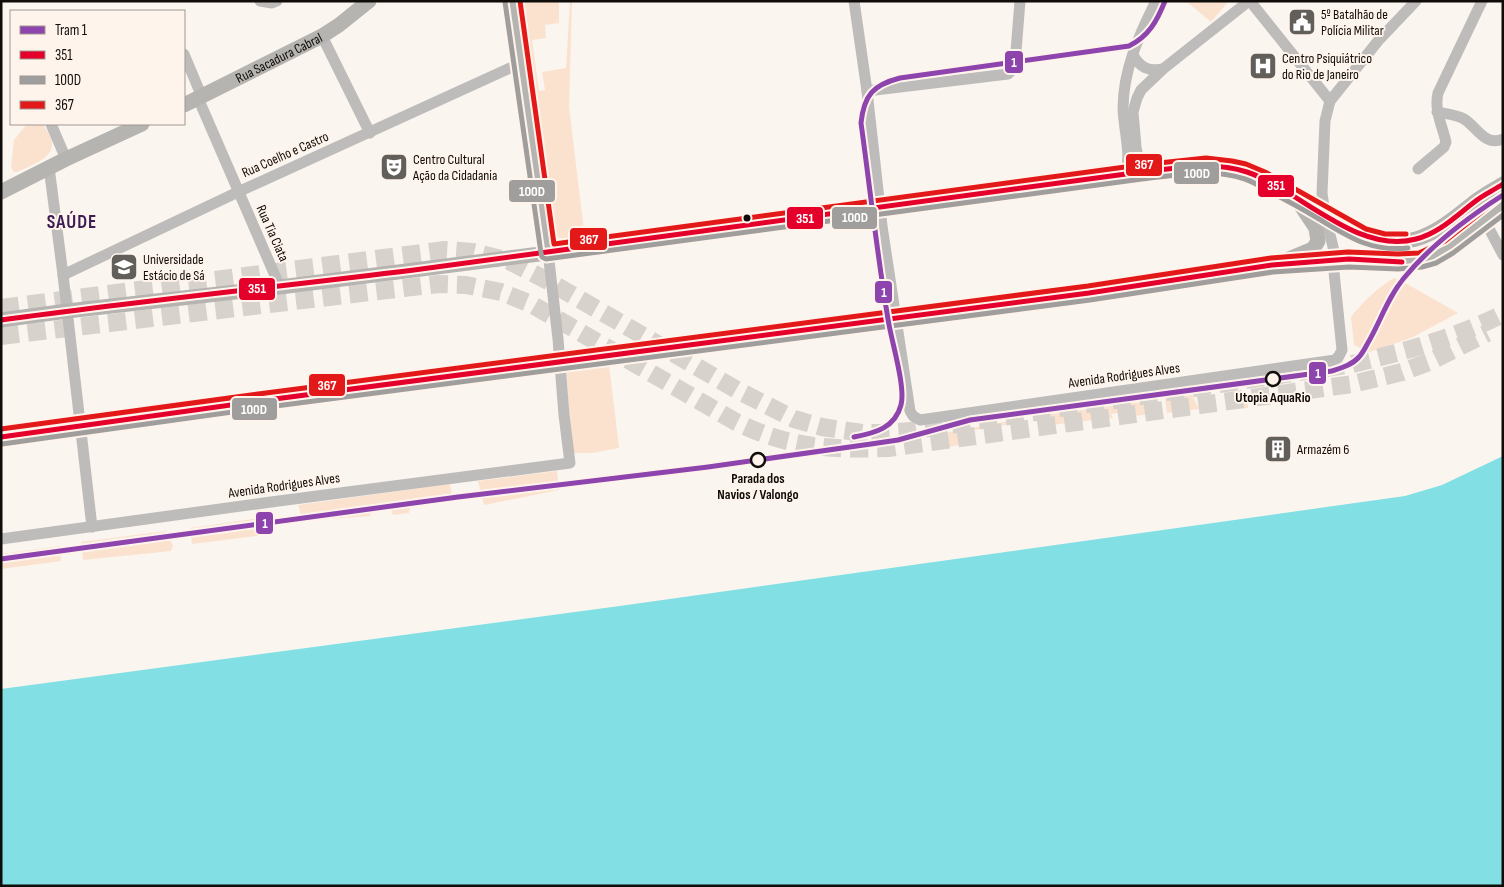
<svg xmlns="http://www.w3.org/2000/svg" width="1504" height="887" viewBox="0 0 1504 887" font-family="'Sofia Sans Condensed',sans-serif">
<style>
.green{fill:#fae2ce}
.water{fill:#82dfe3}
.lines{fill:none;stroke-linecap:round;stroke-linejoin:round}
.major-tunnel{stroke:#d8d2cd;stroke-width:15;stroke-dasharray:15 8;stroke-linecap:butt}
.highway-tunnel{stroke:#d8d2cd;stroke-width:18;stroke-dasharray:18 9;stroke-linecap:butt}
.minor{stroke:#bebcba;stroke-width:11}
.major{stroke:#b6b4b1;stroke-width:15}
.bus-1-casing{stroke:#fff4ec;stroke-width:9}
.bus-2-casing{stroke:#fff4ec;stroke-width:9}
.bus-3-casing{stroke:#fff4ec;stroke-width:9}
.bus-1{stroke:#e4002b;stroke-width:5}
.bus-2{stroke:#9f9e9d;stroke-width:5}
.bus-3{stroke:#e31919;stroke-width:5}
.tram-1-casing{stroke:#fff4ec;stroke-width:9}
.tram-1{stroke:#8e44ad;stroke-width:5}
.bus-dot{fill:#0f0c09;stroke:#fff4ec;stroke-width:2}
.stop-dot{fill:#fff4ec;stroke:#0f0c09;stroke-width:2.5}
.labels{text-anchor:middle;stroke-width:4;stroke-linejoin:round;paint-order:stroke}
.poi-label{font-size:14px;fill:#0f0c09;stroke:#fff4ec;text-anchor:start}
.street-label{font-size:14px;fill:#0f0c09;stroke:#fff4ec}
.stop-label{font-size:14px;font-weight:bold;fill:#0f0c09;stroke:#fff4ec}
.district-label{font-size:19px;font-weight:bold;letter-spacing:1px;fill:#3c1d55;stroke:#fff4ec}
.line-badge{stroke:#fff4ec;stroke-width:2}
.badge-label{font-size:14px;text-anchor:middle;font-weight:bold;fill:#fff}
</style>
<rect width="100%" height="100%" fill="#fbf5f0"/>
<g class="green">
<path d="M 524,1 L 559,1 L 559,23 L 545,25 L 546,38 L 532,40 L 539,91 L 545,90 L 542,72 L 566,68 L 570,1 L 572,1 L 569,107 L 585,239 C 573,241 560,243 552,231 Z"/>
<path d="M 1186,1 L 1225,1 L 1227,3 L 1211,22 Z"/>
<path d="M 27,124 L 43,124 C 46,130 51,136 52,142 C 54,159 29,166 17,172 L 14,172 L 11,167 L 14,140 Z"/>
<path d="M 1394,278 L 1407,284 L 1458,313 L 1411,338 L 1376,350 L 1369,352 L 1354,345 L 1351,317 L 1354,313 C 1366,300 1378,287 1394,278 Z"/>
<path d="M 609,364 L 619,448 L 592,453 L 572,453 L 566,369 Z"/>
<path d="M 1319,390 L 1320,393 L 1295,400 L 1293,396 L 1248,402 L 1248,408 L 1234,409 L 1230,402 Z"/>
<path d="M 1192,395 L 1199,409 L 1167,413 L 1165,399 Z"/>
<path d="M 1157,400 L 1154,414 L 1133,416 L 1130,411 L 1111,414 L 1113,418 L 1041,426 L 1037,416 Z"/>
<path d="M 1020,419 L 1023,423 L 1021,432 L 1014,433 L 1011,424 L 968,431 L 966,444 L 937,449 L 933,444 L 934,439 L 945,433 Z"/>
<path d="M 557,471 L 559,490 L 484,505 L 478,481 Z"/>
<path d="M 450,484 L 453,501 L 410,507 L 409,513 L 393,515 L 391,510 L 371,512 L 370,516 L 303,521 L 298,505 Z"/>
<path d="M 273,516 L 272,534 L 192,544 L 190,528 Z"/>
<path d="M 166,531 L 173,546 L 171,551 L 83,560 L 81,542 Z"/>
<path d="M 59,546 L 61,561 L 1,569 L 1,554 Z"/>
</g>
<path class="water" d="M 1503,456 L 1503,886 L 1,886 L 1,689 L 627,605 L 1405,496 L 1442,485 Z"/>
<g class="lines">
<g class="major-tunnel">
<path d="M 882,319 L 927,314"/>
<path d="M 1,437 L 267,400 L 575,360"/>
</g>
<g class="highway-tunnel">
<path d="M 1,308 L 445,250 L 473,252 L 509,261 L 548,281 L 737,390 L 794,419 L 822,427 L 862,433 L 883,433 L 910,431 L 1352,364 C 1403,352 1455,338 1503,314"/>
<path d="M 1,336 L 438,284 L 466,285 L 501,292 L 531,304 L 736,422 C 788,448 831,450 888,448 L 1353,384 L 1402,372 L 1429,362 L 1487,333"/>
</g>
<g class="minor">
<path d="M 260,1 L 272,3 L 277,1"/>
<path d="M 854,1 L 867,91 L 882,226 L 910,411 L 913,416 L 920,420 L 1335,360 L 1339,356 L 1342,350 L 1334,272 L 1334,251 L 1325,214 L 1322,193 L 1325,121 L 1330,101 L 1378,41 L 1416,1"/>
<path d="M 1250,1 L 1330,101"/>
<path d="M 322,36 L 370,133"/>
<path d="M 184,54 L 202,97"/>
<path d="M 1133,55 C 1140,67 1148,72 1163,69"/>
<path d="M 867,91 L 1008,74 L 1012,70 L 1015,64 L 1020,1"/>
<path d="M 198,98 L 280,287"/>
<path d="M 1437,112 C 1446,114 1455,114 1464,119 C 1477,127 1485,147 1503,139"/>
<path d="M 51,124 L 66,159"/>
<path d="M 49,167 L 63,275 L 92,527"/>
<path d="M 1418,169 L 1444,147 L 1446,142 C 1442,125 1434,110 1438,93 L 1482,1"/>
<path d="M 1141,172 L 1136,147 L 1133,112 L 1137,98 L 1141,90 L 1163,69 L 1249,1"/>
<path d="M 1126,174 C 1131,152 1124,131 1123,109 C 1123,70 1139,35 1156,1"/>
<path d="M 1484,219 L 1503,255"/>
<path d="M 63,275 L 238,192 L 521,63"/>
<path d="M 560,362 L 578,361 L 897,318"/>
<path d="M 1,539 L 271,502 L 570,463 L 564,415 L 558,339 L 548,252"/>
</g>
<g class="major">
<path d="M 512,1 L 548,252"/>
<path id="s1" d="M 184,105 L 322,36 L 339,25 L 369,1"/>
<path d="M 1,192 L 66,159 L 142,124"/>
<path d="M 1289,259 L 1313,249 L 1318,241 L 1316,228 L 1298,201"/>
<path d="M 927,314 L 1121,289 L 1272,265 L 1349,259 L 1398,262 L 1421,260 L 1432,256 L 1449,247 L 1503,205"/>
<path d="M 1,320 L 67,311 L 280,287 L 587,248 L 1141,172 C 1175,168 1210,161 1243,171 C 1254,174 1264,180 1274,185 C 1291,195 1308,204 1324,214 C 1354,232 1380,249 1416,239 C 1437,233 1454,218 1471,205 C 1480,197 1492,191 1503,184"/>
</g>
<g class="bus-1-casing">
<g id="bus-1">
<path d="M 1,320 C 139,301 277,287 414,270 C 657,239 899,205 1141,172 C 1176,168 1213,161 1247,172 C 1300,190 1357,255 1416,239 C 1440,233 1458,214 1477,200 C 1485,194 1494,190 1503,184"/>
<path d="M 1,437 L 267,400 L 1089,293 L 1272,265 L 1349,259 L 1402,262"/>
</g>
</g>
<g class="bus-2-casing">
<g id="bus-2">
<path d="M 505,2 L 541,253 L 542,257 L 546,259 L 1142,179 C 1176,175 1211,168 1245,179 C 1254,182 1263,188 1272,193 C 1288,201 1304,210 1319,219 C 1349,237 1371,252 1408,248"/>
<path d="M 2,444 L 268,407 L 1090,300 L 1273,272 L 1349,267 L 1398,269 L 1422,267 L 1436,263 L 1453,253 L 1503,215"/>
</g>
</g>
<g class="bus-3-casing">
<g id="bus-3">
<path d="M 520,1 L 554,244 L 1140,165 L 1206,158 L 1232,161 L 1246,164 L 1265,172 L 1366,229 L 1385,234 L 1406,234"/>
<path d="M 1,429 L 266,393 L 1088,286 L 1271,258 L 1348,252 L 1398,254 L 1419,253 L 1445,241 L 1498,199"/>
</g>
</g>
<use href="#bus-1" class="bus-1"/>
<use href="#bus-2" class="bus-2"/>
<use href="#bus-3" class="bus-3"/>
<g class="tram-1-casing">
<g id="tram-1">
<path d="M 854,437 C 875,433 895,428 901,405 C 906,387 891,340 888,319 C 877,254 870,188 861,123 C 864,95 873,85 900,78 L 1129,46 C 1149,36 1157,21 1165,1"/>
<path d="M 1,559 L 458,497 L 708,467 L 871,444 L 898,440 L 970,420 L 1332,371 C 1341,368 1352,365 1359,357 C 1363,353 1366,346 1369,341 C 1381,320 1388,297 1404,278 C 1431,245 1467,218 1503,195"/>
</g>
</g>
<use href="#tram-1" class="tram-1"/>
</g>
<defs>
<g id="civic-square" transform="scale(1.4375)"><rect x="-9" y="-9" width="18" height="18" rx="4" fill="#625e5a" stroke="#fff4ec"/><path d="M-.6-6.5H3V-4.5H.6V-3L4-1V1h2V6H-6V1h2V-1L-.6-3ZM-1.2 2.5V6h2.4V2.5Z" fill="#fff"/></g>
<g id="hospital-square" transform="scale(1.4375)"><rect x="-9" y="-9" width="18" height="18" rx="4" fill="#625e5a" stroke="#fff4ec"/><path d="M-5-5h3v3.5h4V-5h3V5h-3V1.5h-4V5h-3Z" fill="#fff"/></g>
<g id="theatre-square" transform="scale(1.4375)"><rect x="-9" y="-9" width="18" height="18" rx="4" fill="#625e5a" stroke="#fff4ec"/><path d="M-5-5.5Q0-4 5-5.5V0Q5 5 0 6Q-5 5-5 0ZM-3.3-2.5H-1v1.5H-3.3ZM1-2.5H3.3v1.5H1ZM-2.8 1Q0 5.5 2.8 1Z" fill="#fff"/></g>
<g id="university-square" transform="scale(1.4375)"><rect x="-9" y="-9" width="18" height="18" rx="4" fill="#625e5a" stroke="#fff4ec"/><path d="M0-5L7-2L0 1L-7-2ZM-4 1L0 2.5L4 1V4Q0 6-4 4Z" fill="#fff"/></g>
<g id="building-square" transform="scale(1.4375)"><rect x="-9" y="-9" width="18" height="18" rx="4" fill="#625e5a" stroke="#fff4ec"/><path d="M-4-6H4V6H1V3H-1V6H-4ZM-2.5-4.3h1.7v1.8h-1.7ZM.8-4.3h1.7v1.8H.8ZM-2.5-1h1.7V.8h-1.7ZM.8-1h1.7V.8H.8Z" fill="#fff"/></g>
</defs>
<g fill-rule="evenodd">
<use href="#civic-square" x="1302" y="22"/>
<use href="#hospital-square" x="1263" y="66"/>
<use href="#theatre-square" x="394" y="167"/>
<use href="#university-square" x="124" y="267"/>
<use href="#building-square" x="1278" y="449"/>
</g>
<circle class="bus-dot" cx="747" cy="218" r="4.5"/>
<g class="stop-dot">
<circle cx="1273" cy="379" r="7"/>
<circle cx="758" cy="460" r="7"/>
</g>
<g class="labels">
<g class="poi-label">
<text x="1321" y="19">5º Batalhão de<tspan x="1321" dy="16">Polícia Militar</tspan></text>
<text x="1282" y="63">Centro Psiquiátrico<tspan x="1282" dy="16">do Rio de Janeiro</tspan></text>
<text x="413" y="164">Centro Cultural<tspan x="413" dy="16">Ação da Cidadania</tspan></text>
<text x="143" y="264">Universidade<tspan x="143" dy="16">Estácio de Sá</tspan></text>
<text x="1297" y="454">Armazém 6</text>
</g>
<g class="street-label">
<text dy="5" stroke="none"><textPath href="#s1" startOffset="106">Rua Sacadura Cabral</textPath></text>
<text transform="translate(285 154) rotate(-24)" y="5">Rua Coelho e Castro</text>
<text transform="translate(273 233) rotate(66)" y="5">Rua Tia Ciata</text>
<text transform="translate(1124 375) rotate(-8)" y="5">Avenida Rodrigues Alves</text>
<text transform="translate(284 485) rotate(-8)" y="5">Avenida Rodrigues Alves</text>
</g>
<g class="stop-label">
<text x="1273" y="402">Utopia AquaRio</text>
<text x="758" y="483">Parada dos<tspan x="758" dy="16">Navios / Valongo</tspan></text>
</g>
<g class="district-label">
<text x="72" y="228">SAÚDE</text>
</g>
</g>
<g class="line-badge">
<rect x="1004" y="50" width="20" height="24" rx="5" fill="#8e44ad"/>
<rect x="1125" y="153" width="38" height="24" rx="5" fill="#e31919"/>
<rect x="1173" y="161" width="47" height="24" rx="5" fill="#9f9e9d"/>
<rect x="1257" y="174" width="38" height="24" rx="5" fill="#e4002b"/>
<rect x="508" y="179" width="48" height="24" rx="5" fill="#9f9e9d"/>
<rect x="831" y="206" width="47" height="24" rx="5" fill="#9f9e9d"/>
<rect x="786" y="206" width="38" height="24" rx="5" fill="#e4002b"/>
<rect x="569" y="227" width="39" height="24" rx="5" fill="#e31919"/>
<rect x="238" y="277" width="38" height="24" rx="5" fill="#e4002b"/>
<rect x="874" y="280" width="19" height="24" rx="5" fill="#8e44ad"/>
<rect x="1308" y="361" width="19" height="24" rx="5" fill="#8e44ad"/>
<rect x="308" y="373" width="38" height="24" rx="5" fill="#e31919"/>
<rect x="231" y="397" width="47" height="24" rx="5" fill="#9f9e9d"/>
<rect x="255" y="511" width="19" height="24" rx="5" fill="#8e44ad"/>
</g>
<g class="badge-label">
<text x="1014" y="67">1</text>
<text x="1144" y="169">367</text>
<text x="1197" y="178">100D</text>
<text x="1276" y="190">351</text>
<text x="532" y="196">100D</text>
<text x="855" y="222">100D</text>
<text x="805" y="223">351</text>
<text x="589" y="244">367</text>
<text x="257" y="293">351</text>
<text x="884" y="297">1</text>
<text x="1318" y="378">1</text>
<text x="327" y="390">367</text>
<text x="254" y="414">100D</text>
<text x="265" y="528">1</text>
</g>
<rect width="1504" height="887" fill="none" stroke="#0f0c09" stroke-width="5"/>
<rect x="10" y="10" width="175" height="115" fill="#fff4ec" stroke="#9f9791"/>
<rect x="20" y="26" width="25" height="8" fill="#8e44ad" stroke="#9f9791"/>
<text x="55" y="35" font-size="15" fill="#0f0c09">Tram 1</text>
<rect x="20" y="51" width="25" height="8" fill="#e4002b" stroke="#9f9791"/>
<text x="55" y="60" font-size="15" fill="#0f0c09">351</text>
<rect x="20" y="76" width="25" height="8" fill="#9f9e9d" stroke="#9f9791"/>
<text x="55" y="85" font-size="15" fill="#0f0c09">100D</text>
<rect x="20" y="101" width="25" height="8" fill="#e31919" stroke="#9f9791"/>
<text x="55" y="110" font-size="15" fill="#0f0c09">367</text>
</svg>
